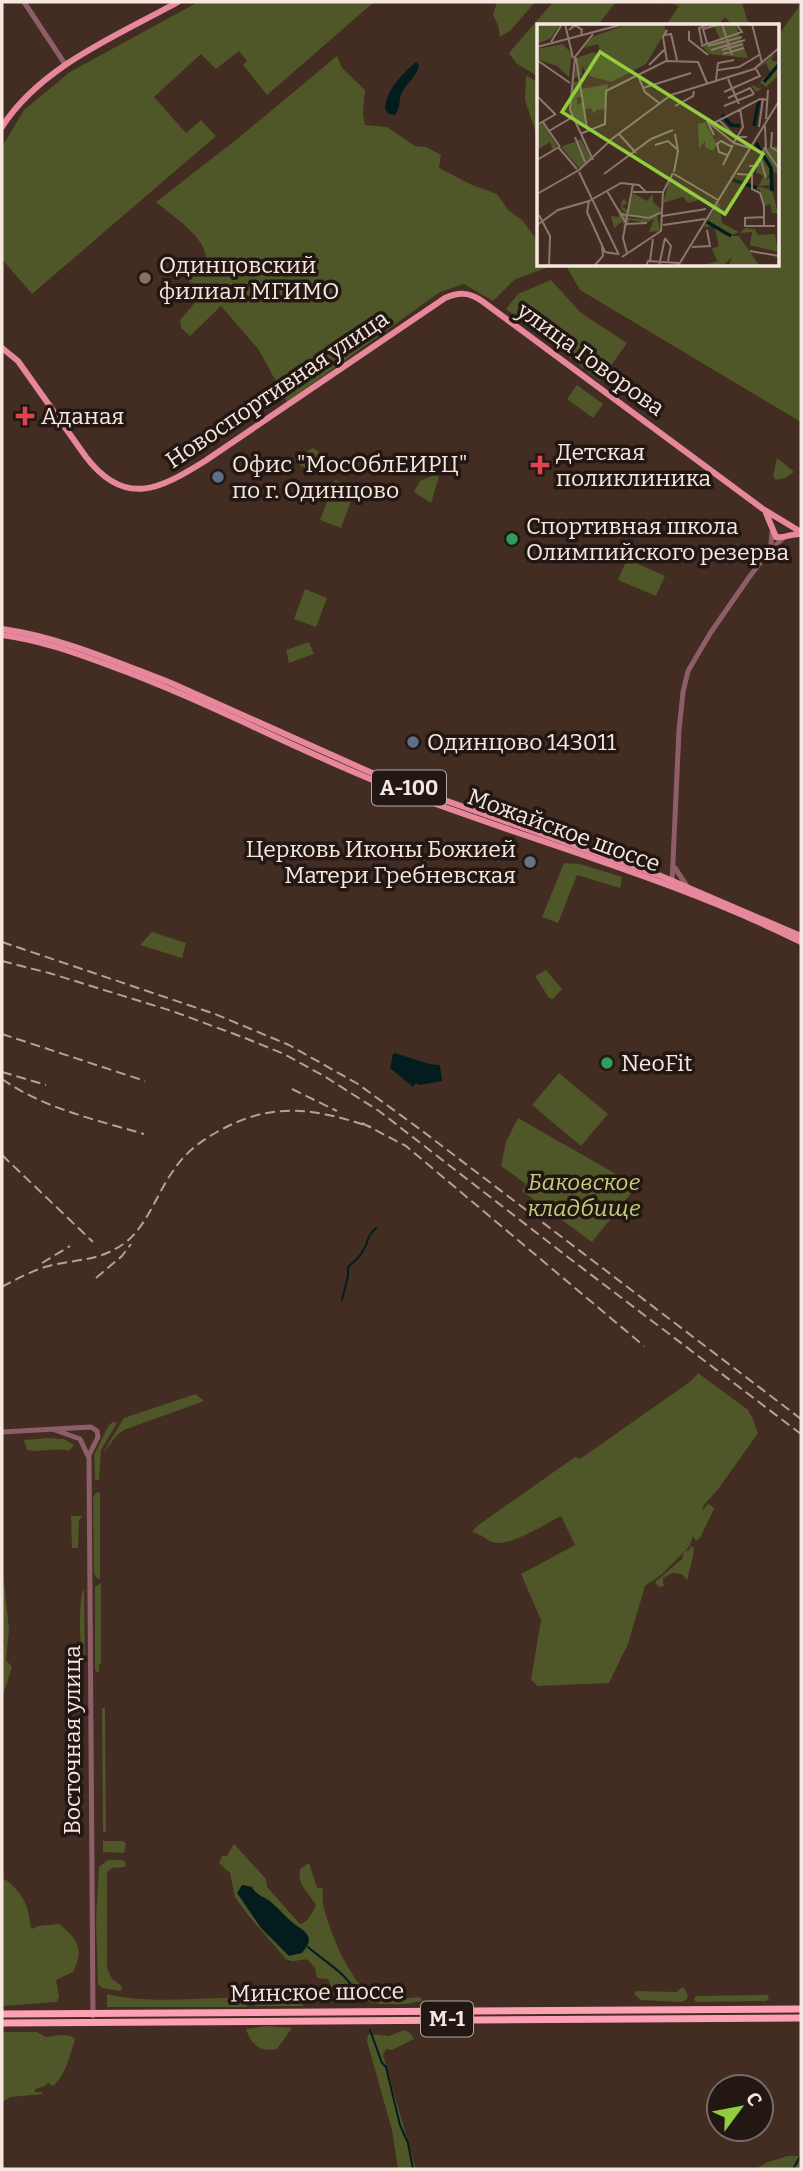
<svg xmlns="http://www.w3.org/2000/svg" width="803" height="2171" viewBox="0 0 803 2171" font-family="Bitter,serif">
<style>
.green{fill:#4f5628;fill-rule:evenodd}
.water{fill:#031d1f}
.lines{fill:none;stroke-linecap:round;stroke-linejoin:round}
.stream{stroke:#031d1f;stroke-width:2}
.minor{stroke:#8e5e68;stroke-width:5}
.major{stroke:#e7879c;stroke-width:6}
.highway{stroke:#fda0b3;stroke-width:7}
.rail{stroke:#b4a198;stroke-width:2;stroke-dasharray:10 5;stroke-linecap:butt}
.education-dot{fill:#8d6e63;stroke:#221712;stroke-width:2.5}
.health-dot{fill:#e0444e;stroke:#221712;stroke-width:2.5}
.service-dot{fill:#5c6f8a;stroke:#221712;stroke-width:2.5}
.leisure-dot{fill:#2e9e5b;stroke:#221712;stroke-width:2.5}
.worship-dot{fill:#6b7280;stroke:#221712;stroke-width:2.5}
.labels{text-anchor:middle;stroke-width:7;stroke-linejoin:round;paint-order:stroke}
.shield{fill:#221712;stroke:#b7a9a2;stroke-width:2}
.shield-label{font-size:21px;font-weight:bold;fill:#f7e7e0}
.poi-label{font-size:23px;fill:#f7e7e0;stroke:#221712;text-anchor:start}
.street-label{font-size:23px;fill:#f7e7e0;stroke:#221712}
.park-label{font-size:23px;font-style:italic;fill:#c2ce79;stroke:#221712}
.inset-river{fill:none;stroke:#031d1f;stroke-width:3.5}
.inset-road{fill:none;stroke:#8b776d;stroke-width:2}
.view{fill:#92cd3f;fill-opacity:0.15;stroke:#92cd3f;stroke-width:3.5}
.inset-edge{fill:none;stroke:#f7e7e0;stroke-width:3.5}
</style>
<rect width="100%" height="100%" fill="#432c21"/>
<g class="green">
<path d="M 198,2 L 374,2 L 267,95 L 243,65 L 247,61 L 239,51 L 216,69 L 201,54 L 154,97 L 186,133 L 201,120 L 216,136 L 32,294 L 2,259 L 2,147 L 24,110 L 70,72 Z"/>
<path d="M 497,2 L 535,2 L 511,30 L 500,37 L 498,25 L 493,15 Z"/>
<path d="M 553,2 L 616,2 L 597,26 L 539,26 L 539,77 L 516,63 L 509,53 Z"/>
<path d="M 656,2 L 742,2 L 747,20 L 753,26 L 733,26 L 725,17 L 717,26 L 668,26 L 667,24 L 679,6 L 668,2 L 657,4 Z"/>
<path d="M 801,4 L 801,422 L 580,290 L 565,264 L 777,264 L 777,37 Z"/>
<path d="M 337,56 L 342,68 L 365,90 L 363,113 L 365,125 L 387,127 L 415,146 L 426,147 L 441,155 L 439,168 L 472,185 L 497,194 L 508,210 L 522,220 L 538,241 L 539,264 L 545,264 L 546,268 L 514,280 L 493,301 L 464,284 L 440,292 L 287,402 L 259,350 L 221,306 L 190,336 L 181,328 L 180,320 L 198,299 L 186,274 L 206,259 C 207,238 171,215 156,202 L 237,139 Z"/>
<path d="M 526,76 L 539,82 L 539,136 L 536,133 L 525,100 Z"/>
<path d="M 551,280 L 581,313 L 627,343 L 600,381 L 506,309 L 518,294 Z"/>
<path d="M 577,385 L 603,404 L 593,418 L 567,399 Z"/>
<path d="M 313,448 L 325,456 L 315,475 L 293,460 Z"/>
<path d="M 777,458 L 794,472 L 785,478 L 776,480 L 773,476 Z"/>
<path d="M 434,475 L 439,477 L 431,503 L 414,492 L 420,481 Z"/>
<path d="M 335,480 L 356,488 L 341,528 L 320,520 Z"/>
<path d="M 627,559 L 665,576 L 656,596 L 618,580 Z"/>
<path d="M 305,589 L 327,598 L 316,627 L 294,619 Z"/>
<path d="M 309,642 L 314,654 L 289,663 L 286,650 Z"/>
<path d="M 564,863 L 580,864 L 622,877 L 620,888 L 577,875 L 558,923 L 542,917 Z"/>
<path d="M 152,932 L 186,943 L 182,958 L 140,945 Z"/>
<path d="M 546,970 L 562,989 L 553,999 L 549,998 L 535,976 Z"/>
<path d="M 559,1073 L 608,1114 L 581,1146 L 532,1105 Z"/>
<path d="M 518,1118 L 637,1186 L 592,1242 L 522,1191 L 526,1184 L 501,1166 L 506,1142 Z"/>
<path d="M 698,1373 L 748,1410 L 753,1419 L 758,1433 L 719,1488 L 703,1506 L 702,1511 L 708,1504 L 711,1505 L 714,1509 L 700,1538 L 696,1541 L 693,1536 L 689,1547 L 684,1552 L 689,1550 L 691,1546 L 694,1548 L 693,1557 L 687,1580 L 682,1574 L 672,1573 L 663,1578 L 663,1583 L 665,1586 L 659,1587 L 655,1582 L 682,1559 L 684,1552 L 662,1574 L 645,1586 L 628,1644 L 609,1683 L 538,1686 L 531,1680 L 541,1620 L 521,1574 L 575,1545 L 561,1516 C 545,1524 509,1548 492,1542 C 486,1540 482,1534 472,1532 L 477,1526 L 575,1457 L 580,1459 L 691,1381 Z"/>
<path d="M 196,1394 L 204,1401 L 124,1430 L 118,1434 L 102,1454 L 124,1418 Z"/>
<path d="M 113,1422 L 117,1423 L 101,1450 L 99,1480 L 95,1480 L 94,1455 L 109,1425 Z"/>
<path d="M 47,1438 L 64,1439 L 74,1445 L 69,1451 C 57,1447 42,1453 27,1450 L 24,1440 Z"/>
<path d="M 100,1492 L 100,1579 L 98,1579 L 94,1574 L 93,1497 L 96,1493 Z"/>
<path d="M 71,1516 L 82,1516 L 79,1521 L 78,1548 L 72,1548 Z"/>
<path d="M 2,1563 L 9,1629 L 6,1660 L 12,1667 L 4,1692 L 2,1693 Z"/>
<path d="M 101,1583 L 101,1664 L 99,1664 L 99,1672 L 97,1672 L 95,1670 L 95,1587 Z"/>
<path d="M 83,1590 L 84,1591 L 85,1661 C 78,1648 79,1603 83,1590 Z"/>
<path d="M 102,1708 L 105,1708 L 106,1832 L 103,1832 Z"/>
<path d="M 103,1838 L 104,1841 L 123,1841 L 126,1844 L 124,1853 L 103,1852 Z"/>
<path d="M 233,1845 L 235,1845 L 266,1879 L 267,1887 L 300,1924 C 308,1922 313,1912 316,1905 C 308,1891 297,1886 300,1869 L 309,1863 L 317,1888 L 322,1888 C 324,1893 322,1898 323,1904 C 330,1934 350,1983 376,1999 L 391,1996 L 401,1999 L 420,1997 L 423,2001 L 406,2004 L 384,2004 L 371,2003 L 365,1998 L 349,2001 L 339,1999 L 339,1993 L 331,1986 L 328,1979 L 317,1978 L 315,1968 L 308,1960 C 300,1958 295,1964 286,1959 L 248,1915 L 235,1897 L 230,1873 L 219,1863 L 222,1856 L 227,1856 ZM 242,1885 L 252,1887 C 256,1897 267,1898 274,1905 C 287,1916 290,1922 305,1931 L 284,1952 Z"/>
<path d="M 108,1860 L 122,1860 L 126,1863 L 125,1867 L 112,1868 L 107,1872 L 107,1968 L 112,1979 L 122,1986 L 121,1991 L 102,1988 L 98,1984 L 96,1920 L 99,1867 Z"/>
<path d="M 2,1878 C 14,1884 25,1898 28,1911 C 30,1918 29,1923 32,1929 L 38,1926 L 59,1924 C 77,1938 85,1950 73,1972 L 56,1980 L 59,1996 L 57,2002 L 2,2006 Z"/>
<path d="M 681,1988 L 684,1988 L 688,1995 L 687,1999 L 682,2002 L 641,2000 L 634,1994 L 636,1991 L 677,1992 Z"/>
<path d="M 107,1994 C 144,2003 185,1999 222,1998 C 234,1998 243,1994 255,1997 L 246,2007 L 107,2007 Z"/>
<path d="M 275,1994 L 292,1994 L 304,2006 L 254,2006 L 264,1997 Z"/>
<path d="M 768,1995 L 769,1998 L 766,2001 L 696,2002 L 694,1999 L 696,1996 Z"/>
<path d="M 267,2026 L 292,2028 L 277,2049 C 260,2052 251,2045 246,2029 Z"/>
<path d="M 404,2030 L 410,2033 L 414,2039 L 392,2050 L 386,2049 L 383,2055 L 416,2169 L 398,2169 L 392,2130 L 367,2041 L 368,2035 L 370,2034 L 389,2036 Z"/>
<path d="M 2,2032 L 37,2032 L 46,2037 C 56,2036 67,2032 75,2039 C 70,2055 66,2075 53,2086 L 48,2083 L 45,2086 L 35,2089 L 35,2092 L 42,2092 L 43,2094 L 11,2097 L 2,2102 Z"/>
<path d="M 788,2156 L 801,2156 L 801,2169 L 755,2169 L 768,2162 Z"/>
</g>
<g class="water">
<path d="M 416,62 L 419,65 C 417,78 403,85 400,98 C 399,105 400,108 395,115 L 389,114 L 385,109 C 386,90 402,74 416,62 Z"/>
<path d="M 395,1053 L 429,1064 L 440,1065 L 442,1081 L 419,1085 L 416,1083 L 413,1087 L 390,1068 L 393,1054 Z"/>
<path d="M 242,1885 L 252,1887 C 256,1896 266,1897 273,1904 C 279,1909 283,1915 289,1920 C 301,1932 319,1933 302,1953 L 289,1956 L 261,1928 L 237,1893 Z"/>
</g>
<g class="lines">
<g class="stream">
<path d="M 342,1300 L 348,1276 L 348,1267 C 354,1262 361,1256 364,1249 C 370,1238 365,1239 376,1228"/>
<path d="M 308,1947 C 327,1964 350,1974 359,2000"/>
<path d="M 370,2030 L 382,2063 L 386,2067 L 400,2125 L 408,2143 L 413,2169"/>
<path d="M 793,2169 L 801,2155"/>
</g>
<g class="minor">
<path d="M 24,2 L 65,64"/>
<path d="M 767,552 L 771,544 L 772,532"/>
<path d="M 675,868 L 687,886"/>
<path d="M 672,883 L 679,730 L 683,692 L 688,671 L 711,632 L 750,576 L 766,555 L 784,537"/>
<path d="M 55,1430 L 80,1439 L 89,1458 L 93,2016"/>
<path d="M 2,1432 L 91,1427 L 97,1431 L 98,1437 L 89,1455"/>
</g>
<g class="major">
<path d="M 2,127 C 41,66 117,36 178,2"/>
<path d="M 2,348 L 18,361 L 86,457 C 125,508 160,489 205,461 L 445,298 C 459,292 469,292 482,301 L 763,509 L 801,532"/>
<path d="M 766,513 L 776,537 C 784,539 792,533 801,534"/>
<path d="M 2,629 C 60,637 116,662 171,683 L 390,781 L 661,876 L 801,936"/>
<path d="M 2,635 C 39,640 73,652 108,665 C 203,699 292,748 385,785 C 523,839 668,876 801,942"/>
</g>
<g class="highway">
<path d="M 2,2014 L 801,2009"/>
<path d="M 2,2023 L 801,2018"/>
</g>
<g class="rail">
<path d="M 2,942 L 215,1014 L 289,1045 L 358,1084 L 421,1130 L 801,1419"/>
<path d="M 2,961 L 49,973 L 172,1011 L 245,1038 L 284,1054 L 324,1076 L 379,1111 L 573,1261 L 801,1434"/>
<path d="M 2,1034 L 145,1081"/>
<path d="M 2,1072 L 46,1085"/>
<path d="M 2,1079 C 43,1108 96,1120 144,1134"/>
<path d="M 292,1089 L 337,1111"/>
<path d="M 362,1123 L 406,1146 L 644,1346"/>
<path d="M 2,1155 L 93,1242"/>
<path d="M 42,1263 L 70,1246"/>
<path d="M 96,1278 L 122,1256 L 131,1244"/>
<path d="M 2,1287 C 16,1279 30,1272 45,1267 C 76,1258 98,1263 126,1242 C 146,1227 158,1192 173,1171 C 184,1154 199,1142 217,1132 C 271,1101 314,1108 371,1127"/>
</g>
</g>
<circle class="education-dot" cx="145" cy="278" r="7"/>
<g class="health-dot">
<path d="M21.5 405.5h7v7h7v7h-7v7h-7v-7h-7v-7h7z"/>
<path d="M536.5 454.5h7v7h7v7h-7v7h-7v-7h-7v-7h7z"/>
</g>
<g class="service-dot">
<circle cx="218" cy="477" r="7"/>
<circle cx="413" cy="742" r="7"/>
</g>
<g class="leisure-dot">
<circle cx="512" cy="539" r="7"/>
<circle cx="607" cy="1063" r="7"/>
</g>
<circle class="worship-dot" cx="530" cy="862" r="7"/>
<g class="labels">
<g class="shield">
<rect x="372" y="770.5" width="74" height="35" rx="5"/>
<rect x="421" y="2001.5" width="52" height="35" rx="5"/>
</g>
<g class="shield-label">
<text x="409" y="795">А-100</text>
<text x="447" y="2026">М-1</text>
</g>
<g class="poi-label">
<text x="159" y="273">Одинцовский<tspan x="159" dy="26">филиал МГИМО</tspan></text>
<text x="41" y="424">Аданая</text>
<text x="556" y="460">Детская<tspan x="556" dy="26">поликлиника</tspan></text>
<text x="232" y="472">Офис "МосОблЕИРЦ"<tspan x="232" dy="26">по г. Одинцово</tspan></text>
<text x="526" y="534">Спортивная школа<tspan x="526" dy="26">Олимпийского резерва</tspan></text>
<text x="427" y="750">Одинцово 143011</text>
<text x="516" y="857" text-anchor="end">Церковь Иконы Божией<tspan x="516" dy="26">Матери Гребневская</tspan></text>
<text x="621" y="1071">NeoFit</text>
</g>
<g class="street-label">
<text transform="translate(591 359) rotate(36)" y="8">улица Говорова</text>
<text transform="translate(277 389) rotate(-34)" y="8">Новоспортивная улица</text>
<text transform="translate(564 830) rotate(20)" y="8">Можайское шоссе</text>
<text transform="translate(72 1740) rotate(-90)" y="8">Восточная улица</text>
<text transform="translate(317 1992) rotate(-1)" y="8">Минское шоссе</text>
</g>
<g class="park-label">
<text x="584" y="1190">Баковское<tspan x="584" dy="26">кладбище</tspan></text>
</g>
</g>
<g transform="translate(537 24)">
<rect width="242" height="242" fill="#432c21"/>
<path d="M 0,0 L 23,0 L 14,14 L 0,20 ZM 91,0 L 127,0 L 129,7 L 109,40 L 74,58 L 53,52 L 49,41 L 51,52 L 45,42 L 45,51 L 37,54 L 40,34 L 56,28 L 64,32 L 61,20 L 47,24 L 55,13 ZM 176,0 L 198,0 L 211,34 L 172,30 L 166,23 L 183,15 ZM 26,20 L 35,30 L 32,53 L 20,42 L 0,35 L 0,25 ZM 237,30 L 234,36 L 241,38 L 241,52 L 229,63 L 224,59 L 221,64 L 225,65 L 219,68 L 213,60 L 221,64 L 225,55 L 238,45 L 233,48 L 229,39 L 220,45 ZM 42,57 L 45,73 L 40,73 L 40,81 L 45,78 L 45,65 L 71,60 L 69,85 L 59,86 L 58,90 L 53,84 L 47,86 L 48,100 L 42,102 L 34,91 L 35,58 ZM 168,98 L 180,121 L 176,127 L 168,123 L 168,117 L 162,125 L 161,100 ZM 6,99 L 20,122 L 16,126 L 13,118 L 0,126 L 0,102 ZM 44,115 L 55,136 L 43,145 L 24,123 ZM 241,122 L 241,151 L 236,147 L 228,155 L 235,153 L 234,161 L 222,162 L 226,152 L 219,148 L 222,135 L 230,124 ZM 195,156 L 235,166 L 241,189 L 235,189 L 233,180 L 227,182 L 223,166 ZM 132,158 L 151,166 L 162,176 L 151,179 L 146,173 L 126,179 ZM 96,169 L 110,177 L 116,170 L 116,178 L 124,185 L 120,191 L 123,207 L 112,208 L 117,195 L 109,199 L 93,196 L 87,203 L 84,202 L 87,202 L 84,193 L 85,198 L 77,204 L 74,192 L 82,193 L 82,184 L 91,194 L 107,195 L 87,188 L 84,184 L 84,179 L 87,174 L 90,179 L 85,183 L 91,186 ZM 182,178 L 185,199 L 202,208 L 192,212 L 202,212 L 222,241 L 192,241 L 195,233 L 187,241 L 167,241 L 191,234 L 180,237 L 175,225 L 182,222 L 177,202 L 167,203 ZM 208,204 L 218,205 L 221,211 L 238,210 L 241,228 L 213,221 L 215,208 L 203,209 Z" fill="#4f5628"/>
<path class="inset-river" d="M 227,58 L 242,40M 185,91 L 194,101 L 203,102M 217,102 L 222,76M 219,119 L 234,144 L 235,167M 196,156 L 220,164M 170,198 L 194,212"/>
<path class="inset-road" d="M 28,0 L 36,34M 185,0 L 195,31M 215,0 L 225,39M 32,6 L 38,1 L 45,6 L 44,11M 152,7 L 152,16 L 171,31M 56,10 L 38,33 L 33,86 L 56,136M 128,11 L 134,10 L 140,36M 14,18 L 25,0M 170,19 L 166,5 L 184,0M 165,20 L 162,4 L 172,0M 164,22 L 205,8 L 199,0M 171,22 L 205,13M 0,23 L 87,0M 174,26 L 208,16M 185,26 L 206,20M 186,30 L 207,24M 39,34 L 50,105M 0,36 L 33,59M 130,37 L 126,13 L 130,6M 112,41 L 127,26M 181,46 L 202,43 L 222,31M 102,54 L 108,68 L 122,79M 191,55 L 202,80M 179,56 L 181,39 L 197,36M 106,64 L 154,49M 187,68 L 223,52 L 219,45M 0,72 L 19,91M 191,74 L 213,64 L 217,70M 138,82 L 156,72 L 157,67M 187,82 L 217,70M 229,95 L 231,66M 183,97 L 199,113 L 210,113M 6,98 L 23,123M 177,99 L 223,75 L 231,76M 0,101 L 19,90M 228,102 L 229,126 L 242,145M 222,103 L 226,74M 12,107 L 34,94M 235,108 L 234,123 L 242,128M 43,110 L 68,100 L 69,67 L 129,37 L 161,38 L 170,59M 82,110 L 99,129M 177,111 L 170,97 L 197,119 L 213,124M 38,113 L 48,138M 197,118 L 206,103 L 203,85M 118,121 L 131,117 L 141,126M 22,124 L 40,145M 190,131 L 182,128 L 180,120 L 184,117 L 195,123M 223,133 L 229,154M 0,136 L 22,123M 186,141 L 196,121M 212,142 L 220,142 L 228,123M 42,148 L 82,231M 137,148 L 141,127 L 138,110M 67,150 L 114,115 L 136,106M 137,150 L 181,176M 200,150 L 215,151 L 215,165 L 223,169 L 227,182 L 227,202 L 238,202M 70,167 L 90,201M 96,168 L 125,168M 0,170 L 42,146 L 76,114 L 134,71 L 217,45 L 242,24M 52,177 L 50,188 L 68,228 L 80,230M 83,190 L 112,194 L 125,188M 2,191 L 13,212 L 12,242M 125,192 L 169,185M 227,193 L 208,194 L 208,202 L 227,202M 89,200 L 110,199M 0,201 L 21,186 L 52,177 L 84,159 L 102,161 L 110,169M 126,201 L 168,195M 128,214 L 134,222 L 131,237M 155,223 L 173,222 L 170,206M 213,227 L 242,232M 90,229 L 86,214 L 96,160M 85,233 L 124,207 L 126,168 L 136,149M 113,237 L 116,215M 57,242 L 66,232 L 65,222M 109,242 L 111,237 L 142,239M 122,242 L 128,214M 141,242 L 242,77"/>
<path class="view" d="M 63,28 L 226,130 L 188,190 L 25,88 Z"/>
<rect width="242" height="242" class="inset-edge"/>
</g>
<rect width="803" height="2171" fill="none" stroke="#f7e7e0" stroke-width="7"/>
<g transform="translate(740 2108) rotate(58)"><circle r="33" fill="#221712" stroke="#776a64" stroke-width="2"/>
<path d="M0-5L12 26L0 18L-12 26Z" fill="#92cd3f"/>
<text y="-10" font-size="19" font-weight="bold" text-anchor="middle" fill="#f7e7e0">С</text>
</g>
</svg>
